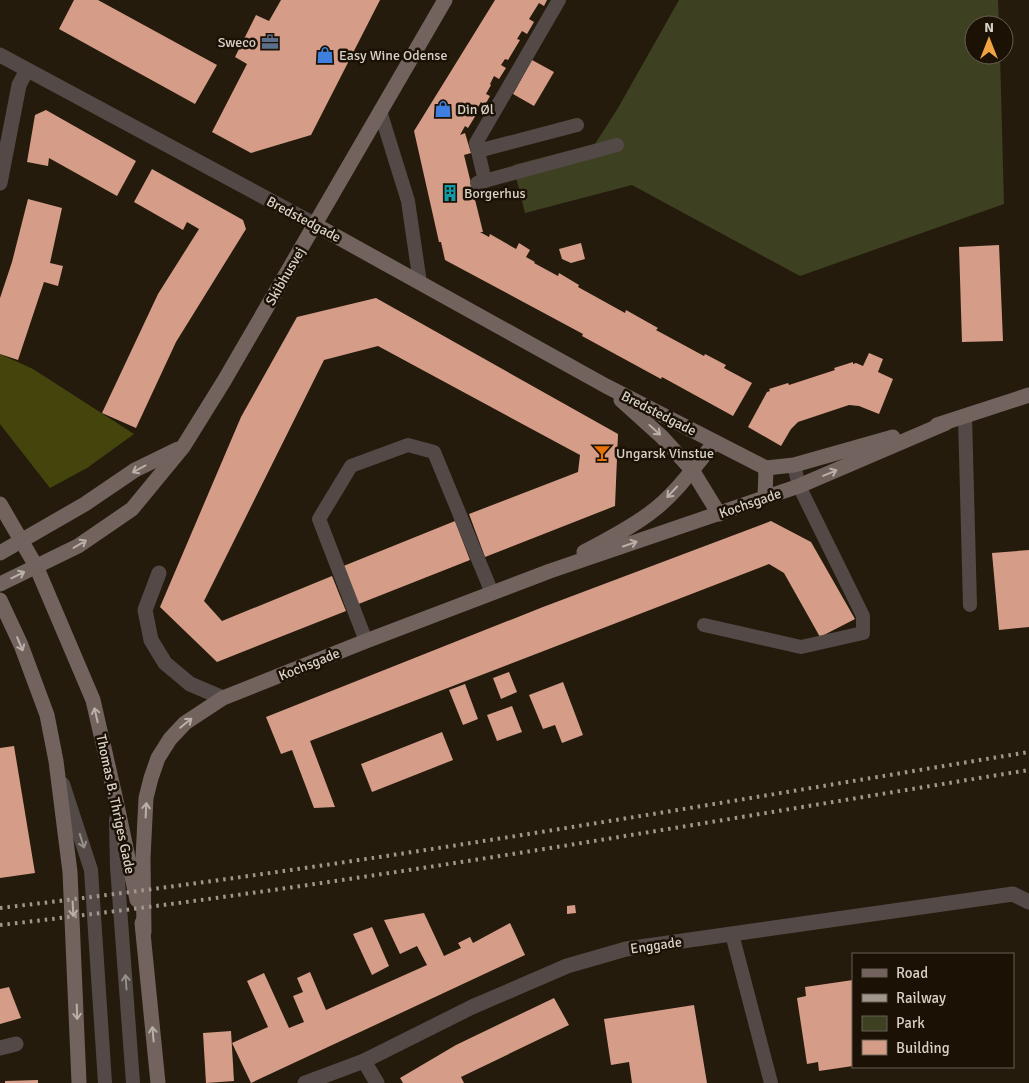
<svg xmlns="http://www.w3.org/2000/svg" width="1029" height="1083" viewBox="0 0 1029 1083" font-family="Signika,sans-serif">
<style>
.green{fill:#3e4022}
.forest{fill:#43450d}
.building{fill:#d59d87}
.lines{fill:none;stroke-linecap:round;stroke-linejoin:round}
.lane{stroke:#534a47;stroke-width:14}
.street{stroke:#534a47;stroke-width:15}
.secondary{stroke:#72635f;stroke-width:15}
.rail{stroke:#a0988d;stroke-width:4;stroke-dasharray:2.5 5;stroke-linecap:butt}
.oneway{stroke:#b9b0a8}
.oneway2{stroke:#968e88}
.labels{text-anchor:middle;stroke-width:5;stroke-linejoin:round;paint-order:stroke}
.poi-label{font-size:14px;fill:#d8d1c8;stroke:#1b1205;text-anchor:start}
.street-label{font-size:14px;fill:#d8d1c8;stroke:#1b1205}
</style>
<rect width="100%" height="100%" fill="#251b0d"/>
<path class="green" d="M 679,0 L 998,0 L 999,25 L 974,25 L 974,55 L 1000,55 L 1004,204 L 800,276 L 632,185 L 525,213 L 513,165 L 595,144 L 618,108 Z"/>
<path class="forest" d="M 0,354 L 33,369 L 134,434 L 87,468 L 50,488 L 0,424 Z"/>
<g class="building">
<path d="M 74,0 L 98,0 L 217,65 L 195,104 L 59,29 Z"/>
<path d="M 281,0 L 380,0 L 311,135 L 251,153 L 212,132 L 247,64 L 235,57 L 256,15 L 269,21 Z"/>
<path d="M 495,0 L 547,0 L 544,6 L 539,3 L 529,19 L 534,22 L 527,34 L 522,31 L 517,39 L 520,40 L 508,60 L 505,59 L 501,65 L 506,68 L 499,79 L 494,76 L 490,84 L 491,85 L 486,94 L 490,96 L 485,105 L 481,102 L 477,109 L 479,110 L 468,128 L 465,126 L 460,135 L 465,133 L 471,153 L 464,155 L 483,232 L 480,232 L 489,237 L 490,234 L 516,249 L 519,243 L 530,250 L 526,257 L 535,262 L 534,263 L 558,276 L 559,273 L 579,285 L 578,287 L 625,313 L 626,310 L 658,328 L 656,330 L 704,356 L 705,354 L 726,365 L 724,368 L 752,383 L 733,416 L 662,377 L 661,379 L 582,336 L 583,334 L 445,260 L 441,242 L 439,242 L 414,131 Z"/>
<path d="M 532,60 L 554,72 L 534,106 L 513,94 Z"/>
<path d="M 46,110 L 136,161 L 117,196 L 49,158 L 48,166 L 27,162 L 35,115 Z"/>
<path d="M 152,169 L 243,220 L 246,229 L 176,342 L 136,428 L 102,413 L 158,294 L 199,229 L 187,222 L 183,230 L 134,202 Z"/>
<path d="M 28,199 L 62,208 L 50,263 L 63,266 L 58,286 L 44,282 L 18,360 L 0,354 L 0,298 L 12,262 Z"/>
<path d="M 581,243 L 585,259 L 571,263 L 562,259 L 559,249 Z"/>
<path d="M 999,245 L 1003,341 L 962,342 L 959,247 Z"/>
<path d="M 376,298 L 618,434 L 615,506 L 485,557 L 469,514 L 578,472 L 580,455 L 378,346 L 324,360 L 204,601 L 222,621 L 332,576 L 346,611 L 217,662 L 160,607 L 241,417 L 297,317 Z"/>
<path d="M 869,353 L 883,359 L 878,372 L 893,379 L 879,414 L 859,406 L 849,405 L 798,422 L 791,429 L 781,446 L 748,427 L 767,392 L 770,391 L 769,389 L 788,383 L 789,385 L 835,370 L 834,368 L 853,362 L 853,364 L 856,363 L 863,366 Z"/>
<path d="M 455,521 L 470,560 L 356,605 L 341,567 Z"/>
<path d="M 771,521 L 811,542 L 855,619 L 820,637 L 784,573 L 769,564 L 310,741 L 335,807 L 314,808 L 292,750 L 281,754 L 266,717 L 543,607 Z"/>
<path d="M 1029,550 L 1029,627 L 999,630 L 992,553 Z"/>
<path d="M 509,672 L 517,692 L 501,699 L 493,678 Z"/>
<path d="M 563,682 L 583,735 L 562,743 L 555,725 L 543,729 L 529,695 Z"/>
<path d="M 465,684 L 478,719 L 463,725 L 449,690 Z"/>
<path d="M 512,706 L 522,732 L 497,741 L 487,715 Z"/>
<path d="M 442,732 L 453,760 L 372,792 L 361,764 Z"/>
<path d="M 14,746 L 35,873 L 0,878 L 0,748 Z"/>
<path d="M 575,905 L 576,913 L 567,914 L 567,906 Z"/>
<path d="M 424,913 L 444,956 L 461,948 L 458,943 L 470,937 L 473,943 L 510,923 L 525,955 L 251,1083 L 232,1043 L 268,1027 L 247,981 L 264,973 L 289,1028 L 304,1022 L 293,996 L 303,992 L 297,978 L 310,972 L 326,1010 L 427,965 L 417,946 L 400,954 L 384,920 Z"/>
<path d="M 372,927 L 389,966 L 372,975 L 353,934 Z"/>
<path d="M 853,980 L 853,1066 L 819,1071 L 818,1062 L 807,1064 L 797,998 L 806,996 L 805,987 Z"/>
<path d="M 9,987 L 21,1018 L 0,1024 L 0,989 Z"/>
<path d="M 554,998 L 569,1025 L 461,1077 L 464,1083 L 403,1083 L 400,1078 L 456,1045 Z"/>
<path d="M 694,1005 L 707,1083 L 632,1083 L 629,1062 L 611,1065 L 604,1019 Z"/>
<path d="M 231,1031 L 234,1081 L 206,1083 L 203,1033 Z"/>
<path d="M 38,1080 L 38,1083 L 5,1083 L 5,1081 Z"/>
</g>
<g class="lines">
<g class="lane">
<path d="M 380,111 L 408,201 L 420,283"/>
<path d="M 478,151 L 577,125"/>
<path d="M 485,181 L 476,143 L 559,0"/>
<path d="M 477,183 L 617,145"/>
<path d="M 965,416 L 970,605"/>
<path d="M 704,625 L 801,647 L 863,633 L 863,616 L 799,486 L 794,465"/>
<path d="M 366,641 L 319,519 L 351,466 L 408,445 L 434,452 L 492,593"/>
<path d="M 63,784 L 91,870 L 105,1083"/>
<path d="M 116,819 L 117,867 L 133,1083"/>
<path d="M 732,934 L 771,1083"/>
</g>
<g class="street">
<path d="M 0,55 L 314,224"/>
<path d="M 0,183 L 19,85 L 27,70"/>
<path d="M 159,573 L 145,610 L 151,640 L 165,663 L 190,684 L 223,698"/>
<path d="M 0,1048 L 16,1044"/>
<path d="M 364,1061 L 377,1083"/>
<path d="M 305,1083 L 364,1061 L 472,1007 L 567,966 L 626,949 L 1013,894 L 1029,902"/>
</g>
<g class="secondary">
<path d="M 314,224 L 606,386 L 766,468"/>
<path d="M 621,400 L 662,437 L 692,470 L 719,514"/>
<path d="M 937,425 L 1029,395"/>
<path d="M 766,468 L 794,465 L 893,437"/>
<path d="M 765,498 L 766,468"/>
<path d="M 0,504 L 36,566 L 93,700 L 115,796 L 137,900"/>
<path d="M 584,552 C 607,540 630,528 650,513 C 676,494 695,466 715,442"/>
<path d="M 0,553 L 85,504 L 135,470 L 178,449"/>
<path d="M 0,584 L 78,546 L 132,509 L 183,447 L 224,381 L 445,0"/>
<path d="M 0,600 L 21,645 L 47,715 L 56,761 L 70,872 L 79,1083"/>
<path d="M 142,923 L 158,1083"/>
<path d="M 144,932 L 143,858 L 146,798 L 151,778 L 158,758 L 170,739 L 185,723 L 223,698 L 366,641 L 550,571 L 799,486 L 946,423"/>
</g>
<g class="rail">
<path d="M 0,908 C 345,868 687,808 1029,752"/>
<path d="M 0,925 C 345,886 687,825 1029,770"/>
</g>
</g>
<defs><path id="oneway-shaft" d="M-6 0H5M1.5-3L5.5 0L1.5 3" fill="none" stroke-width="1.6" stroke-linecap="round" stroke-linejoin="round" transform="scale(1.25)"/></defs>
<g class="oneway">
<use href="#oneway-shaft" transform="translate(655 430) rotate(42)"/>
<use href="#oneway-shaft" transform="translate(139 469) rotate(152)"/>
<use href="#oneway-shaft" transform="translate(830 473) rotate(-23)"/>
<use href="#oneway-shaft" transform="translate(672 492) rotate(133)"/>
<use href="#oneway-shaft" transform="translate(80 544) rotate(-31)"/>
<use href="#oneway-shaft" transform="translate(630 544) rotate(-19)"/>
<use href="#oneway-shaft" transform="translate(18 575) rotate(-26)"/>
<use href="#oneway-shaft" transform="translate(20 644) rotate(67)"/>
<use href="#oneway-shaft" transform="translate(96 715) rotate(-103)"/>
<use href="#oneway-shaft" transform="translate(186 723) rotate(-39)"/>
<use href="#oneway-shaft" transform="translate(146 810) rotate(-87)"/>
<use href="#oneway-shaft" transform="translate(73 909) rotate(87)"/>
<use href="#oneway-shaft" transform="translate(77 1012) rotate(88)"/>
<use href="#oneway-shaft" transform="translate(153 1034) rotate(-95)"/>
</g>
<g class="oneway2">
<use href="#oneway-shaft" transform="translate(82 841) rotate(72)"/>
<use href="#oneway-shaft" transform="translate(126 982) rotate(-94)"/>
</g>
<defs>
<g id="office-bare" transform="scale(1.35)"><path d="M-6-3h4V-5.5h4V-3h4V5H-6ZM-1-4.5V-3h2v-1.5ZM-6 0V1H6V0Z" fill="#5c6f8a" stroke="#1b1205" stroke-width="2.5" paint-order="stroke"/></g>
<g id="shop-bare" transform="scale(1.35)"><path d="M-5-2.5h2.3a2.7 3.5 0 0 1 5.4 0H5L5.5 6h-11ZM-1.5-2.5h3a1.5 2.3 0 0 0-3 0Z" fill="#3f7fe0" stroke="#1b1205" stroke-width="2.5" paint-order="stroke"/></g>
<g id="building-bare" transform="scale(1.35)"><path d="M-4-6H4V6H1V3H-1V6H-4ZM-2.5-4.3h1.7v1.8h-1.7ZM.8-4.3h1.7v1.8H.8ZM-2.5-1h1.7V.8h-1.7ZM.8-1h1.7V.8H.8Z" fill="#0f9aa8" stroke="#1b1205" stroke-width="2.5" paint-order="stroke"/></g>
<g id="bar-bare" transform="scale(1.35)"><path d="M-6-5H6L.8 .8V4.5H3.5V6h-7V4.5H-.8V.8Z" fill="#e8710a" stroke="#1b1205" stroke-width="2.5" paint-order="stroke"/></g>
</defs>
<g fill-rule="evenodd">
<use href="#office-bare" x="270" y="42"/>
<use href="#shop-bare" x="325" y="55"/>
<use href="#shop-bare" x="443" y="109"/>
<use href="#building-bare" x="450" y="193"/>
<use href="#bar-bare" x="602" y="453"/>
</g>
<g class="labels">
<g class="poi-label">
<text x="256" y="47" text-anchor="end">Sweco</text>
<text x="339" y="60">Easy Wine Odense</text>
<text x="457" y="114">Din Øl</text>
<text x="464" y="198">Borgerhus</text>
<text x="616" y="458">Ungarsk Vinstue</text>
</g>
<g class="street-label">
<text transform="translate(304 219) rotate(28)" y="5">Bredstedgade</text>
<text transform="translate(285 276) rotate(-60)" y="5">Skibhusvej</text>
<text transform="translate(659 413) rotate(27)" y="5">Bredstedgade</text>
<text transform="translate(750 503) rotate(-19)" y="5">Kochsgade</text>
<text transform="translate(309 664) rotate(-22)" y="5">Kochsgade</text>
<text transform="translate(116 804) rotate(78)" y="5">Thomas B. Thriges Gade</text>
<text transform="translate(656 945) rotate(-8)" y="5">Enggade</text>
</g>
</g>
<rect x="852" y="953" width="162" height="115" fill="#1b1205" stroke="#675e53"/>
<rect x="862" y="969" width="25" height="8" fill="#72635f" stroke="#675e53"/>
<text x="896" y="978" font-size="15" fill="#d8d1c8">Road</text>
<rect x="862" y="994" width="25" height="8" fill="#a0988d" stroke="#675e53"/>
<text x="896" y="1003" font-size="15" fill="#d8d1c8">Railway</text>
<rect x="862" y="1016" width="25" height="15" fill="#3e4022" stroke="#675e53"/>
<text x="896" y="1028" font-size="15" fill="#d8d1c8">Park</text>
<rect x="862" y="1040" width="25" height="15" fill="#d59d87" stroke="#675e53"/>
<text x="896" y="1053" font-size="15" fill="#d8d1c8">Building</text>
<g transform="translate(989 40)"><circle r="24" fill="#1b1205" stroke="#675e53"/>
<path d="M0-4L9 19L0 12L-9 19Z" fill="#f3a442"/>
<text y="-8" font-size="14" font-weight="bold" text-anchor="middle" fill="#d8d1c8">N</text>
</g>
</svg>
